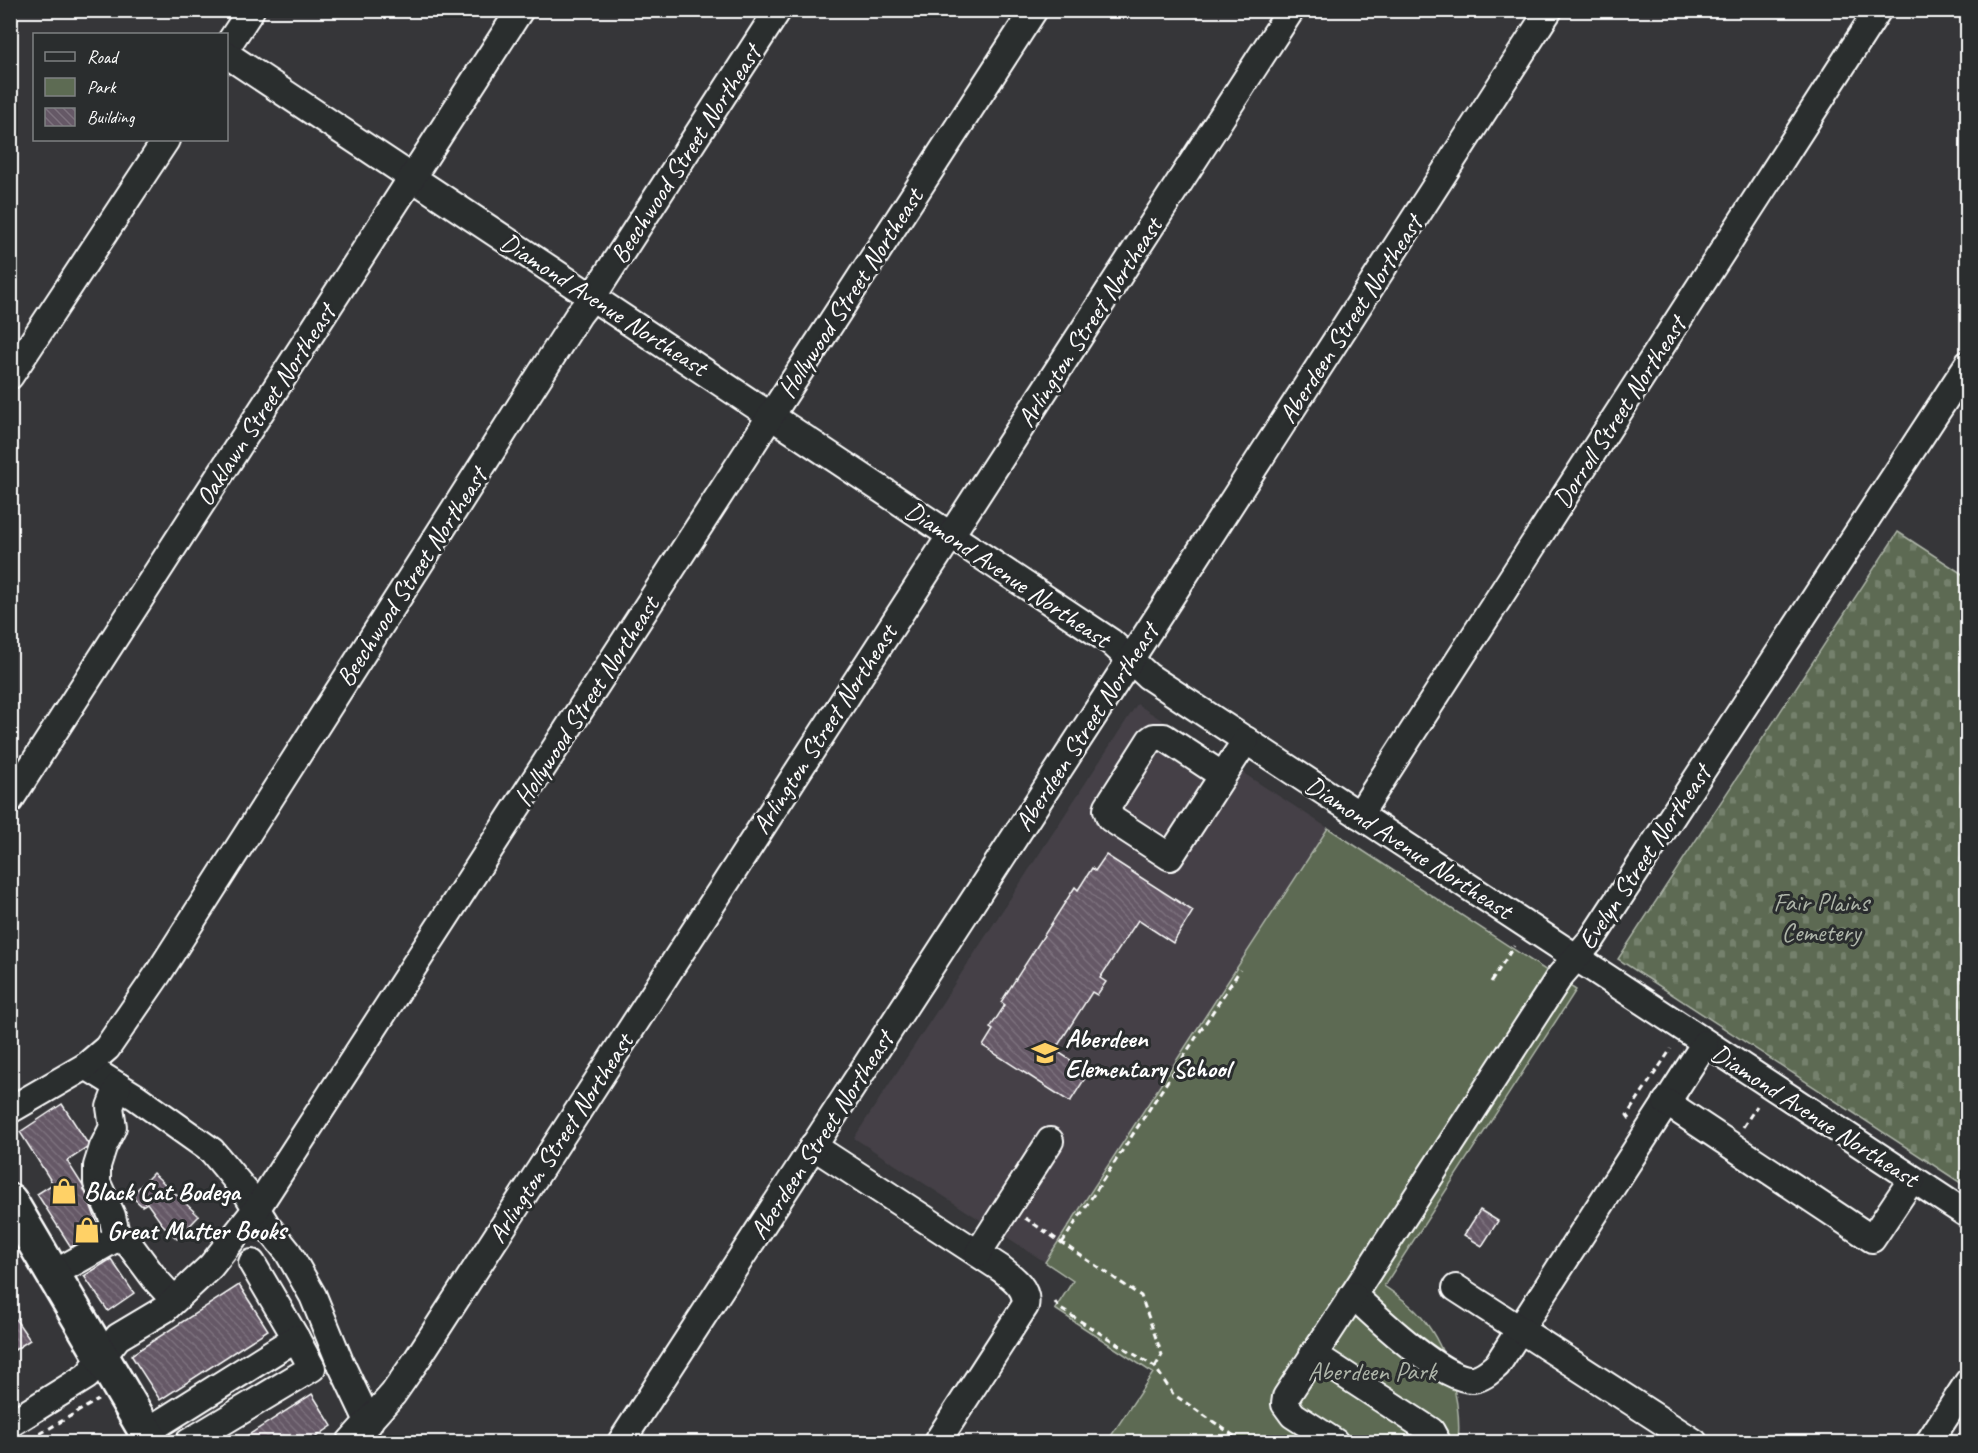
<svg xmlns="http://www.w3.org/2000/svg" width="1978" height="1453" viewBox="0 0 1978 1453" font-family="Caveat,sans-serif">
<style>
.built{fill:#444046}
.cemetery{fill:url(#cemetery-stones);stroke:#aeb5a9;stroke-width:1.5}
.green{fill:#5d6b53;stroke:#aeb5a9;stroke-width:1.5}
.building{fill:url(#building-back-hatch);stroke:#fff;stroke-width:1.5}
.lines{fill:none;stroke-linecap:round;stroke-linejoin:round}
.minor-casing{stroke:#fff;stroke-width:30}
.major-casing{stroke:#fff;stroke-width:38}
.path{stroke:#fff;stroke-width:3;stroke-dasharray:6 4.5;stroke-linecap:butt}
.minor{stroke:#2a2d2e;stroke-width:26}
.major{stroke:#2a2d2e;stroke-width:33}
.labels{text-anchor:middle;stroke-width:6;stroke-linejoin:round;paint-order:stroke}
.street-label{font-size:26px;fill:#fff;stroke:#2a2d2e}
.park-label{font-size:26px;fill:#aeb5a9;stroke:#2a2d2e}
.poi-label{font-size:26px;font-weight:bold;fill:#fff;stroke:#2a2d2e;text-anchor:start}
</style>
<defs>
<pattern id="cemetery-stones" width="16" height="16" patternUnits="userSpaceOnUse" patternTransform="scale(1.5)"><rect width="16" height="16" fill="#5d6b53"/><path d="M2 7V4a2 2 0 0 1 4 0v3zM10 15v-3a2 2 0 0 1 4 0v3z" fill="#75816d"/></pattern>
<pattern id="building-back-hatch" width="6" height="6" patternUnits="userSpaceOnUse" patternTransform="scale(1.5)"><rect width="6" height="6" fill="#655866"/><path d="M-1 5l2 2M0 0l6 6M5-1l2 2" fill="none" stroke="#7c717d"/></pattern>
</defs>
<rect width="100%" height="100%" fill="#363639"/>
<filter id="ink" filterUnits="userSpaceOnUse"><feTurbulence type="fractalNoise" baseFrequency=".0167" numOctaves="2"/><feDisplacementMap in="SourceGraphic" scale="12" xChannelSelector="R" yChannelSelector="G"/><feConvolveMatrix kernelMatrix="1 2 1 2 8 2 1 2 1" color-interpolation-filters="sRGB"/></filter>
<g filter="url(#ink)">
<path class="built" d="M 1137,704 L 1328,828 L 1045,1262 L 854,1138 Z"/>
<path class="cemetery" d="M 1898,532 L 1967,577 L 1967,1187 L 1618,959 Z"/>
<path class="green" d="M 1328,828 L 1576,990 L 1384,1286 C 1398,1296 1413,1306 1423,1319 C 1448,1349 1462,1404 1458,1442 L 1107,1442 L 1153,1373 L 1055,1309 L 1073,1281 L 1045,1262 Z"/>
<g class="building">
<path d="M 1106,855 L 1193,911 L 1173,943 L 1138,920 L 1100,978 L 1106,982 L 1097,995 L 1092,992 L 1055,1050 L 1089,1072 L 1070,1102 L 983,1046 L 993,1030 L 990,1028 L 1005,1005 L 1001,1002 L 1075,887 L 1078,890 L 1092,868 L 1095,871 Z"/>
<path d="M 62,1104 L 88,1144 L 87,1148 L 67,1161 L 83,1186 L 100,1230 L 71,1247 L 37,1194 L 53,1184 L 20,1132 Z"/>
<path d="M 153,1173 L 199,1216 L 177,1239 L 162,1224 L 147,1203 L 142,1206 L 131,1196 Z"/>
<path d="M 1480,1210 L 1498,1221 L 1482,1246 L 1464,1235 Z"/>
<path d="M 111,1259 L 134,1293 L 108,1311 L 84,1276 Z"/>
<path d="M 239,1285 L 268,1330 L 160,1400 L 131,1355 Z"/>
<path d="M 10,1311 L 30,1340 L 10,1353 Z"/>
<path d="M 312,1394 L 332,1426 L 307,1443 L 236,1443 Z"/>
</g>
<g class="lines">
<g class="minor-casing">
<g id="minor">
<path d="M 226,48 L 251,10"/>
<path d="M 226,54 L 1111,642 L 1148,676 L 1968,1215"/>
<path d="M 10,376 L 166,140"/>
<path d="M 1223,776 L 1164,737 L 1154,737 L 1150,740 L 1108,806 L 1107,810 L 1110,818 L 1170,857 L 1246,740"/>
<path d="M 10,800 L 520,10"/>
<path d="M 1359,815 L 1878,10"/>
<path d="M 1705,1043 L 1497,1365 C 1490,1371 1483,1378 1473,1379 C 1443,1381 1375,1316 1353,1295 L 1560,976 L 1592,939 L 1968,364"/>
<path d="M 86,1066 L 136,1097 L 212,1151 L 246,1192 L 267,1226 L 288,1252 L 313,1296 L 340,1362 L 369,1423"/>
<path d="M 1666,1102 L 1872,1239 L 1912,1179"/>
<path d="M 10,1110 L 86,1066 L 107,1048 L 158,974 L 579,314 L 593,296 L 778,10"/>
<path d="M 813,1146 L 1000,1268 C 1012,1277 1029,1289 1025,1306 L 937,1442"/>
<path d="M 117,1238 L 112,1216 L 97,1183 L 97,1166 L 103,1147 L 113,1127 L 110,1107 L 118,1086"/>
<path d="M 978,1253 L 1050,1141"/>
<path d="M 252,1263 L 296,1338"/>
<path d="M 53,1274 L 117,1238 L 129,1244 L 155,1279 L 174,1300"/>
<path d="M 1456,1288 L 1694,1442"/>
<path d="M 1313,1354 L 1431,1431 L 1437,1442"/>
<path d="M 10,1424 L 87,1376 L 118,1337 L 165,1309 L 211,1266 L 257,1208 L 1034,10"/>
<path d="M 146,1432 L 296,1338 L 312,1368 L 189,1442"/>
<path d="M 350,1442 L 393,1394 L 416,1361 L 1291,10"/>
<path d="M 621,1442 L 1130,660 L 1549,10"/>
<path d="M 1335,1442 L 1293,1415 L 1285,1404 L 1286,1397 L 1353,1295"/>
<path d="M 1929,1442 L 1968,1382"/>
</g>
</g>
<g class="major-casing">
<path id="major" d="M 10,1201 L 152,1442"/>
</g>
<g class="path">
<path d="M 1491,982 L 1514,946"/>
<path d="M 1630,1119 L 1627,1115 L 1671,1049"/>
<path d="M 1743,1127 L 1757,1106"/>
<path d="M 1025,1218 L 1141,1296 L 1162,1355 L 1155,1367"/>
<path d="M 1062,1243 L 1240,970"/>
<path d="M 1055,1302 L 1059,1308 L 1155,1367 L 1173,1394 L 1243,1442"/>
<path d="M 31,1439 L 98,1400"/>
<path d="M 1276,1442 L 1281,1434"/>
</g>
<use href="#minor" class="minor"/>
<use href="#major" class="major"/>
</g>
</g>
<defs>
<g id="school-bare" transform="scale(2.07)"><path d="M0-5L7-2L0 1L-7-2ZM-4 1L0 2.5L4 1V4Q0 6-4 4Z" fill="#ffd166" stroke="#2a2d2e" stroke-width="2.5" paint-order="stroke"/></g>
<g id="shop-bare" transform="scale(2.07)"><path d="M-5-2.5h2.3a2.7 3.5 0 0 1 5.4 0H5L5.5 6h-11ZM-1.5-2.5h3a1.5 2.3 0 0 0-3 0Z" fill="#ffd166" stroke="#2a2d2e" stroke-width="2.5" paint-order="stroke"/></g>
</defs>
<g fill-rule="evenodd">
<use href="#school-bare" x="1045" y="1053"/>
<use href="#shop-bare" x="64" y="1191"/>
<use href="#shop-bare" x="87" y="1230"/>
</g>
<g class="labels">
<g class="street-label">
<text transform="translate(685 154) rotate(-57)" y="9">Beechwood Street Northeast</text>
<text transform="translate(850 293) rotate(-57)" y="9">Hollywood Street Northeast</text>
<text transform="translate(604 304) rotate(33)" y="9">Diamond Avenue Northeast</text>
<text transform="translate(1350 319) rotate(-57)" y="9">Aberdeen Street Northeast</text>
<text transform="translate(1089 322) rotate(-57)" y="9">Arlington Street Northeast</text>
<text transform="translate(265 405) rotate(-57)" y="9">Oaklawn Street Northeast</text>
<text transform="translate(1619 412) rotate(-57)" y="9">Dorroll Street Northeast</text>
<text transform="translate(1008 574) rotate(34)" y="9">Diamond Avenue Northeast</text>
<text transform="translate(411 577) rotate(-57)" y="9">Beechwood Street Northeast</text>
<text transform="translate(586 701) rotate(-57)" y="9">Hollywood Street Northeast</text>
<text transform="translate(1086 727) rotate(-57)" y="9">Aberdeen Street Northeast</text>
<text transform="translate(824 729) rotate(-57)" y="9">Arlington Street Northeast</text>
<text transform="translate(1409 847) rotate(33)" y="9">Diamond Avenue Northeast</text>
<text transform="translate(1644 857) rotate(-56)" y="9">Evelyn Street Northeast</text>
<text transform="translate(1815 1115) rotate(33)" y="9">Diamond Avenue Northeast</text>
<text transform="translate(821 1135) rotate(-57)" y="9">Aberdeen Street Northeast</text>
<text transform="translate(560 1138) rotate(-57)" y="9">Arlington Street Northeast</text>
</g>
<g class="park-label">
<text x="1821" y="911">Fair Plains<tspan x="1821" dy="30">Cemetery</tspan></text>
<text x="1372" y="1380">Aberdeen Park</text>
</g>
<g class="poi-label">
<text x="1065" y="1047">Aberdeen<tspan x="1065" dy="30">Elementary School</tspan></text>
<text x="84" y="1200">Black Cat Bodega</text>
<text x="107" y="1239">Great Matter Books</text>
</g>
</g>
<rect width="1978" height="1453" fill="none" stroke="#2a2d2e" stroke-width="36"/>
<rect x="18" y="18" width="1942" height="1417" fill="none" stroke="#fff" stroke-width="2" filter="url(#ink)"/>
<rect x="33" y="33" width="195" height="108" fill="#2a2d2e" stroke="#7f8182" stroke-width="1.5"/>
<rect x="45" y="52" width="30" height="9" fill="#2a2d2e" stroke="#7f8182" stroke-width="1.5"/>
<text x="87" y="63" font-size="18" fill="#ffffff">Road</text>
<rect x="45" y="78" width="30" height="18" fill="#5d6b53" stroke="#7f8182" stroke-width="1.5"/>
<text x="87" y="93" font-size="18" fill="#ffffff">Park</text>
<rect x="45" y="108" width="30" height="18" fill="url(#building-back-hatch)" stroke="#7f8182" stroke-width="1.5"/>
<text x="87" y="123" font-size="18" fill="#ffffff">Building</text>
</svg>
